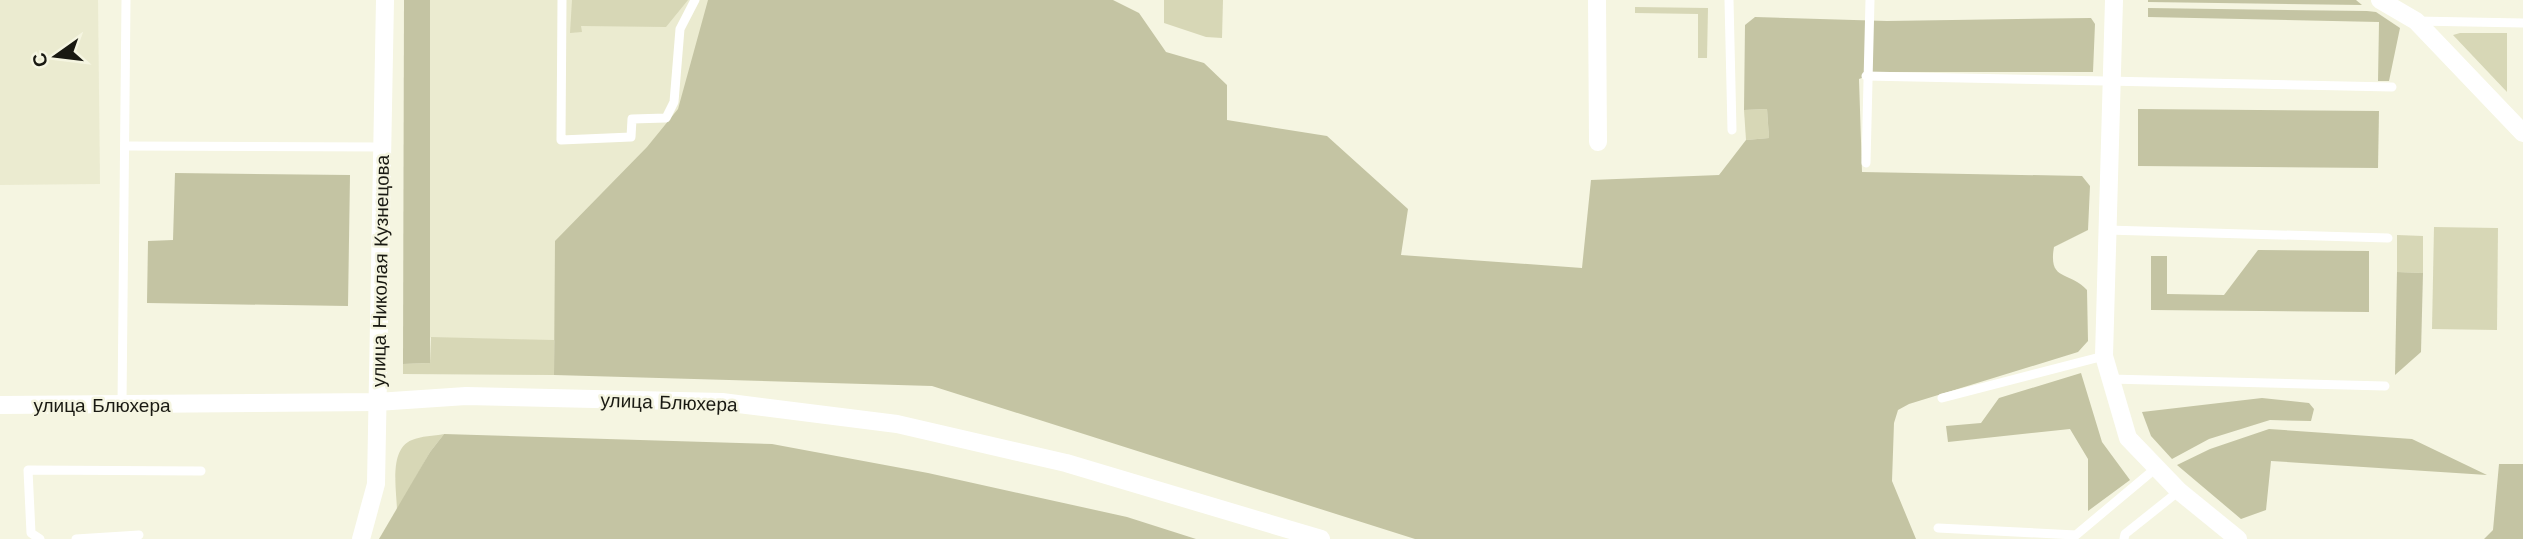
<svg xmlns="http://www.w3.org/2000/svg" width="2523" height="539" viewBox="0 0 2523 539" font-family="'Work Sans',sans-serif">
<style>
.built{fill:#ebebd0}
.green{fill:#d7d7b6}
.forest{fill:#c4c4a3}
.lines{fill:none;stroke-linecap:round;stroke-linejoin:round}
.service{stroke:#fff;stroke-width:9}
.minor{stroke:#fff;stroke-width:18}
.labels{text-anchor:middle;stroke-width:5;stroke-linejoin:round;paint-order:stroke}
.street-label{font-size:19px;fill:#191912;stroke:#f5f5e1}
</style>
<rect width="100%" height="100%" fill="#f5f5e1"/>
<g class="built">
<path d="M 0,0 L 98,0 L 100,184 L 0,185 Z"/>
<path d="M 408,0 L 866,0 L 682,344 L 408,337 Z"/>
</g>
<g class="green">
<path d="M 572,0 L 688,0 L 666,27 L 581,26 L 582,32 L 570,33 Z"/>
<path d="M 1164,0 L 1223,0 L 1222,38 L 1206,37 L 1164,23 Z"/>
<path d="M 1635,7 L 1708,8 L 1707,58 L 1698,58 L 1698,14 L 1635,13 Z"/>
<path d="M 2460,33 L 2507,33 L 2507,92 L 2453,35 Z"/>
<path d="M 1767,109 L 1769,138 L 1746,140 L 1744,110 Z"/>
<path d="M 2434,227 L 2498,228 L 2497,330 L 2432,329 Z"/>
<path d="M 2397,235 L 2423,236 L 2423,273 L 2397,272 Z"/>
<path d="M 431,337 L 554,340 L 554,375 L 403,374 L 403,364 L 430,363 Z"/>
<path d="M 444,434 L 430,452 L 397,511 C 397,492 388,449 412,440 C 421,436 434,436 444,434 Z"/>
</g>
<g class="forest">
<path d="M 404,0 L 430,0 L 430,363 L 403,364 Z"/>
<path d="M 708,0 L 1113,0 L 1139,13 L 1166,52 L 1204,63 L 1227,85 L 1227,120 L 1327,136 L 1408,209 L 1401,255 L 1582,268 L 1591,180 L 1719,175 L 1746,140 L 1769,138 L 1767,109 L 1744,110 L 1745,25 L 1755,17 L 1887,21 L 2091,18 L 2095,24 L 2093,72 L 1879,72 L 1859,79 L 1862,172 L 2082,176 L 2090,186 L 2088,230 L 2054,247 C 2048,282 2069,270 2087,290 L 2088,341 L 2078,352 L 1909,404 L 1898,410 L 1894,423 L 1892,481 L 1916,539 L 1415,539 L 932,386 L 554,375 L 555,241 L 647,147 L 678,109 Z"/>
<path d="M 2148,0 L 2356,0 L 2362,5 L 2148,2 Z"/>
<path d="M 2148,8 L 2367,11 L 2376,12 L 2400,28 L 2389,81 L 2378,81 L 2379,22 L 2148,17 Z"/>
<path d="M 2138,109 L 2379,111 L 2378,168 L 2138,166 Z"/>
<path d="M 175,173 L 350,175 L 348,306 L 147,303 L 148,241 L 173,240 Z"/>
<path d="M 2258,250 L 2369,251 L 2369,312 L 2151,310 L 2151,256 L 2167,256 L 2167,294 L 2224,295 Z"/>
<path d="M 2397,272 L 2423,273 L 2421,352 L 2395,375 Z"/>
<path d="M 2081,373 L 2102,442 L 2130,480 L 2088,511 L 2088,459 L 2070,429 L 1948,442 L 1946,426 L 1981,423 L 1999,398 Z"/>
<path d="M 2262,398 L 2309,403 L 2314,409 L 2311,421 L 2270,420 L 2209,439 L 2172,459 L 2151,436 L 2142,412 Z"/>
<path d="M 2269,429 L 2412,439 L 2487,475 L 2271,461 L 2266,510 L 2241,519 L 2177,465 L 2210,449 Z"/>
<path d="M 444,434 L 772,444 L 928,473 L 1127,517 L 1196,539 L 379,539 L 430,452 Z"/>
<path d="M 2499,464 L 2523,464 L 2523,539 L 2484,539 L 2493,530 Z"/>
</g>
<g class="lines">
<g class="service">
<path d="M 562,0 L 561,140 L 631,137 L 632,119 L 666,118 L 674,102 L 680,29 L 695,0"/>
<path d="M 1729,0 L 1732,130"/>
<path d="M 2416,21 L 2523,23"/>
<path d="M 1866,76 L 2392,87"/>
<path d="M 126,146 L 382,147"/>
<path d="M 1866,163 L 1870,0"/>
<path d="M 2107,230 L 2388,238"/>
<path d="M 2110,379 L 2385,386"/>
<path d="M 1942,398 L 2104,356"/>
<path d="M 122,405 L 126,0"/>
<path d="M 1938,528 L 2076,535 L 2156,468"/>
<path d="M 40,539 L 31,533 L 28,470 L 201,471"/>
<path d="M 76,539 L 139,535"/>
<path d="M 2124,539 L 2125,534 L 2179,491"/>
</g>
<g class="minor">
<path d="M 1597,0 L 1598,142"/>
<path d="M 2114,0 L 2104,356 L 2128,438 L 2179,491 L 2238,539"/>
<path d="M 2380,0 L 2416,21 L 2523,133"/>
<path d="M 0,405 L 377,402 L 466,396 L 722,402 L 897,424 L 1066,463 L 1321,539"/>
<path d="M 361,539 L 376,484 L 385,0"/>
</g>
</g>
<g class="labels">
<g class="street-label">
<text transform="translate(380 271) rotate(-89)" y="7">улица Николая Кузнецова</text>
<text transform="translate(669 402) rotate(2)" y="7">улица Блюхера</text>
<text x="102" y="412">улица Блюхера</text>
</g>
</g>
<g transform="translate(56 56) rotate(256)" stroke="#f5f5e1" stroke-width="5" paint-order="stroke">
<path d="M0-5L12 26L0 18L-12 26Z" fill="#191912"/>
<text y="-10" font-size="19" font-weight="bold" text-anchor="middle" fill="#191912">С</text>
</g>
</svg>
